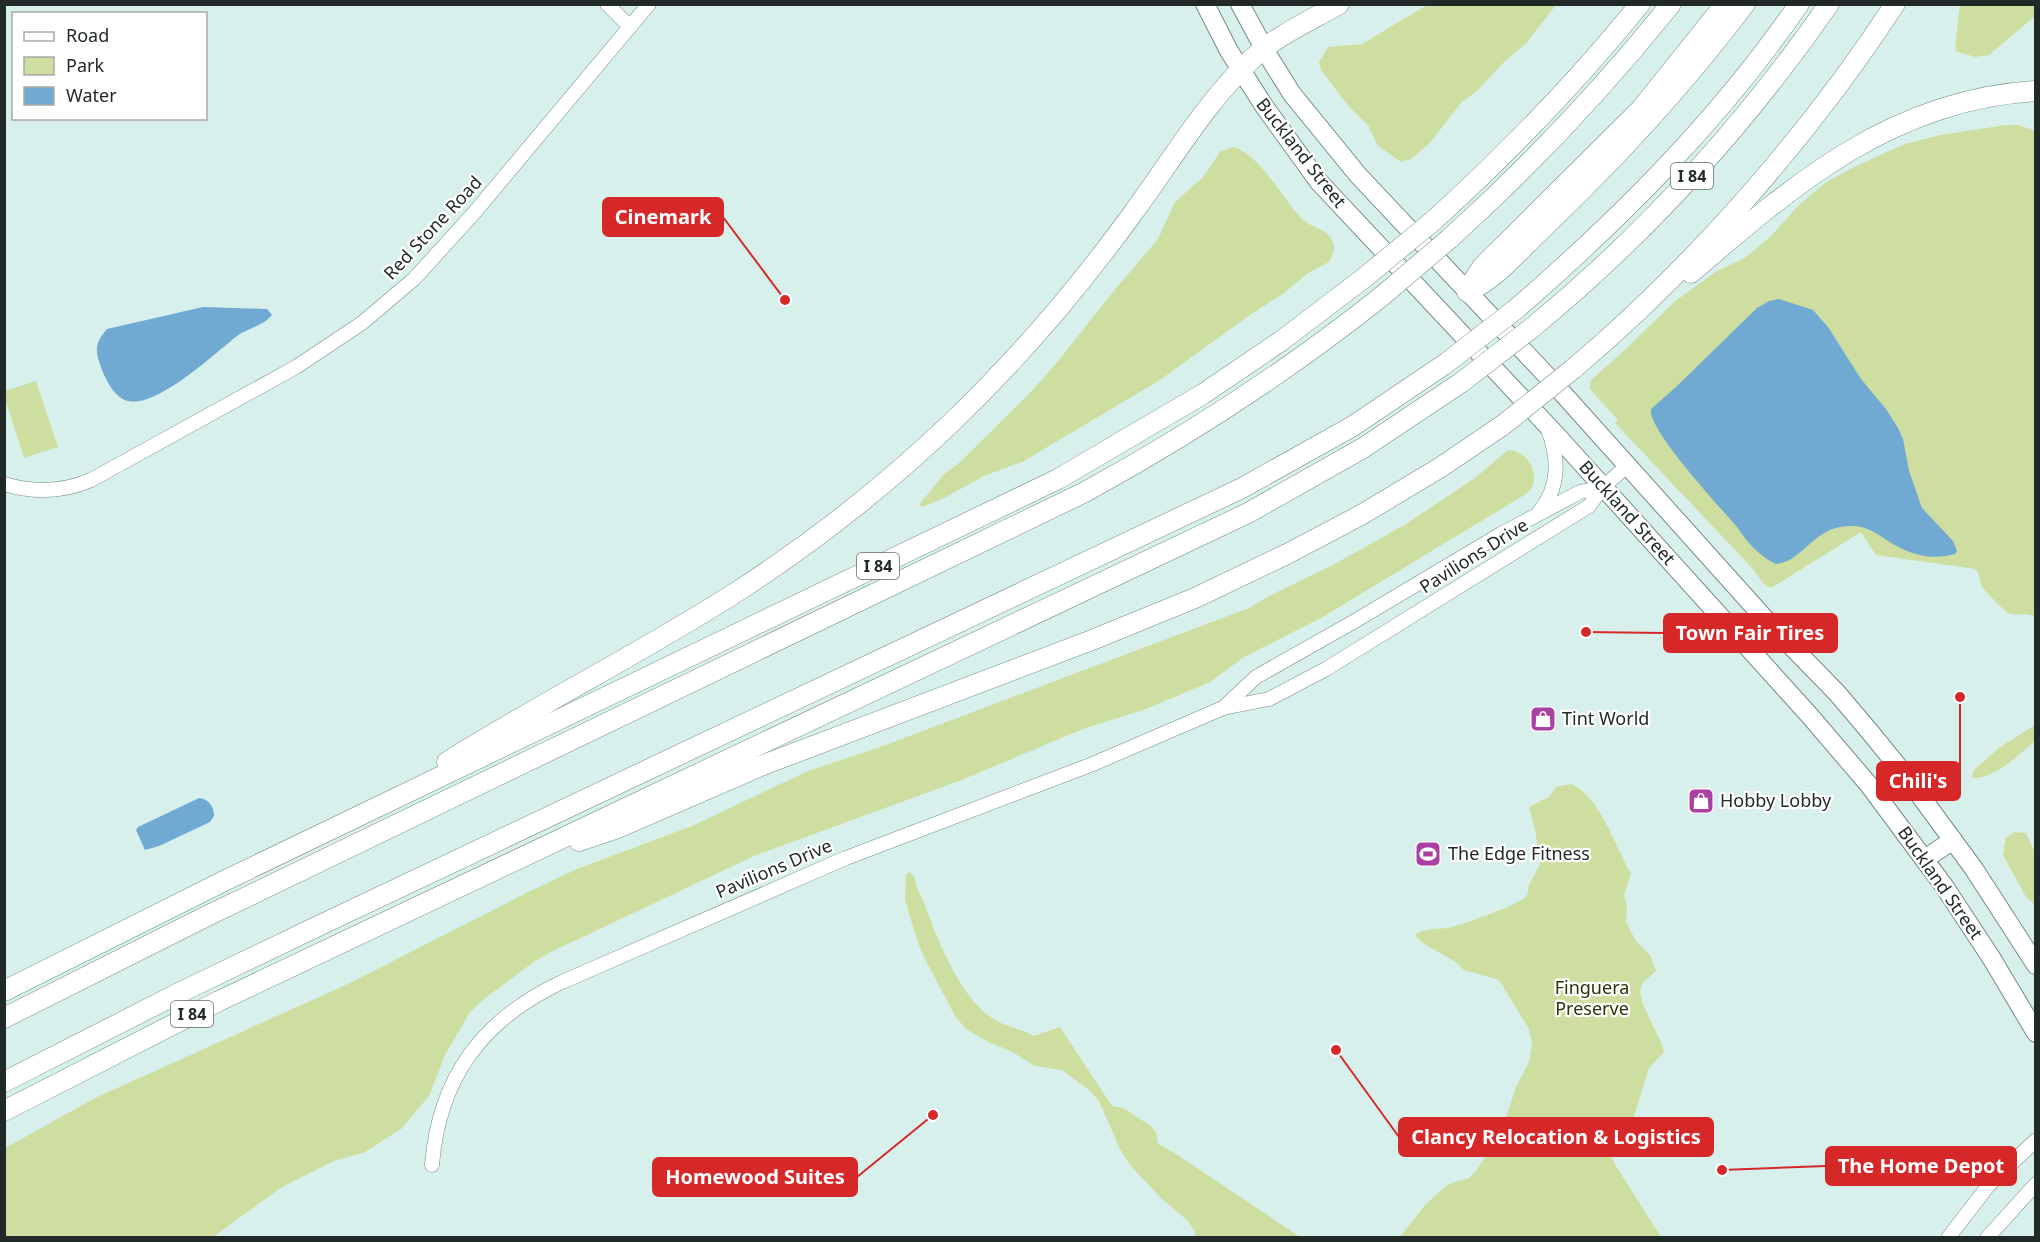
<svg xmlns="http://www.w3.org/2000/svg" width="2040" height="1242" viewBox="0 0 2040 1242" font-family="'Noto Sans',sans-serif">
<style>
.green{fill:#cddea0}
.water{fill:#70a9d1}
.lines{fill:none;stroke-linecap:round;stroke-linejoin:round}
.minor-casing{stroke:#748a85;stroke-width:15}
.major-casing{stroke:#748a85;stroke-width:20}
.highway-casing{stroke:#748a85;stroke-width:21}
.minor{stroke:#fff;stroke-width:14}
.major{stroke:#fff;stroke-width:18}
.highway{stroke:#fff;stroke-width:20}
.highway-bridge-casing{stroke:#748a85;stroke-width:21;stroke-linecap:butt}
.highway-bridge{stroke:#fff;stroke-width:20}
.labels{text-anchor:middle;stroke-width:4.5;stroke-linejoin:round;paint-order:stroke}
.shield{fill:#fff;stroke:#646a68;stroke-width:1.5}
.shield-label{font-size:16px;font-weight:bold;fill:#212a28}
.street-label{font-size:18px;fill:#212a28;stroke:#fff}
.poi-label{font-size:18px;fill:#212a28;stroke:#fff;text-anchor:start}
.park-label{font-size:18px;fill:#2a3304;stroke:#fff}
.leader{fill:none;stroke:#d62828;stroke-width:2}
.callout-dot{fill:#d62828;stroke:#fff;stroke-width:2}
.callout{fill:#d62828;stroke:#d62828;stroke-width:2}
.callout-label{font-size:20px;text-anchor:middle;font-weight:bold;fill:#fff}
</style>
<rect width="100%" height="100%" fill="#d8f0eb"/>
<g class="green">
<path d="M 1427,5 L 1556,5 L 1527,42 L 1502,64 L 1478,90 L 1461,103 L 1429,144 L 1411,159 L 1401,162 L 1378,146 L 1368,125 L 1351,109 L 1333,86 L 1321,70 L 1319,62 L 1328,47 L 1362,44 Z"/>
<path d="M 1960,5 L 2035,5 L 2035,16 L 1989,55 L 1975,57 L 1956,51 L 1955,47 Z"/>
<path d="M 2006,125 L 2019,125 L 2035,131 L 2035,617 C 2026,611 2018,617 2008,613 C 2005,611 1983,590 1982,586 C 1979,580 1980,575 1976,569 L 1876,555 L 1861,532 L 1771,588 L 1763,583 L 1753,569 L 1615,423 L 1618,420 L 1590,389 L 1591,380 L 1626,349 L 1674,302 L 1717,271 L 1743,259 L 1769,238 L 1799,205 L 1825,183 L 1854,167 L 1905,144 L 1940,135 Z"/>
<path d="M 1232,147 C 1258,151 1284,201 1302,219 C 1310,227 1327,229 1332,240 C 1336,247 1333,255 1329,262 L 1308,273 L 1284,293 L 1250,315 L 1160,380 L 1024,461 L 984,476 L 946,497 L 923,507 L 919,505 L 944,474 L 958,464 L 1027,396 L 1055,365 L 1117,287 L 1158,239 L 1175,202 L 1203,177 L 1220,152 Z"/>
<path d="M 36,381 L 58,447 L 24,458 L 5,399 L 5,391 Z"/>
<path d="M 1508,450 C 1529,450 1544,479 1526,494 L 1321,618 L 1244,657 L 1210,682 L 1146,709 L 1083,729 L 959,781 L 754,856 L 553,951 L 535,961 L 484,999 L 470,1012 L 445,1055 L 429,1096 L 401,1129 L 365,1152 L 334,1161 L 282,1187 L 213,1237 L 5,1237 L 5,1148 L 95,1098 L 350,983 L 528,892 L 577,869 L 692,826 L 808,771 L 883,746 L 1249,608 L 1273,594 L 1331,566 L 1406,524 L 1475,478 Z"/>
<path d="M 2035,725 L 2035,741 C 2020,754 1994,779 1973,778 L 1972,774 L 1974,770 L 2000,747 Z"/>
<path d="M 1571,784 C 1600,795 1616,849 1631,874 L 1624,895 L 1627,907 L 1626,922 L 1636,941 L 1650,955 L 1656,971 C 1652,975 1646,979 1642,984 C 1633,997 1662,1037 1664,1052 L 1649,1068 L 1633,1120 L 1611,1131 L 1605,1143 L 1616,1166 L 1661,1237 L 1400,1237 L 1425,1205 L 1445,1187 L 1451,1183 L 1469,1178 L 1476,1171 L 1502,1129 L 1516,1087 L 1529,1062 L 1532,1043 L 1529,1029 L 1499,980 L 1464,970 L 1457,963 L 1421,942 L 1415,935 C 1424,927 1440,930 1452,927 C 1467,923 1516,906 1527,896 L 1529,885 L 1539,866 L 1540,862 L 1535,830 L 1529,807 L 1549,797 L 1556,787 Z"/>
<path d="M 2014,832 L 2026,833 L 2035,853 L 2035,905 L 2026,897 L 2003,855 L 2006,838 Z"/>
<path d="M 910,872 L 914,877 C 916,886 920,894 924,903 C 937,938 959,996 992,1018 C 1005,1027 1020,1028 1034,1036 L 1060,1027 L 1112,1106 L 1123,1108 L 1151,1126 L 1156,1132 L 1158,1144 L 1176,1154 L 1300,1237 L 1195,1237 L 1195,1232 L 1188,1221 L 1162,1199 L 1130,1165 L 1120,1149 L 1099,1101 L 1089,1090 L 1062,1070 L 1035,1066 L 1011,1051 L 988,1042 L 966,1029 L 955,1016 L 924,957 L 917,940 L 905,900 L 906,874 Z"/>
</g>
<g class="water">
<path d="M 1779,299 L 1813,310 L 1828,327 L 1861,379 L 1886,409 L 1898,428 L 1903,439 L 1909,471 L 1922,508 L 1953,541 L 1957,551 L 1955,554 C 1928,561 1908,554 1885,539 C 1875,532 1865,526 1852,526 C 1813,525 1805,561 1776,564 C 1759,556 1747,542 1737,527 C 1721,508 1647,429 1651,409 L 1676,387 L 1757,308 L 1769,301 Z"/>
<path d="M 203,307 L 267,309 L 272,315 C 263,326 248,328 237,336 C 214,354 157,408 128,401 C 115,398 107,382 102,370 C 95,351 94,344 107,329 Z"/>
<path d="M 199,798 C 209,799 214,807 214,816 L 210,822 L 159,846 L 145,850 L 136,830 L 138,827 Z"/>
</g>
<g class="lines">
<g class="minor-casing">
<g id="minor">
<path d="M 607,4 L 630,27"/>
<path d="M 4,484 C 34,493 63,492 91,480 L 296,367 L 362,323 L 414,279 L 474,213 L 649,4"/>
<path d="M 1539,512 C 1560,487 1559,459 1548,429"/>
<path d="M 1223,708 L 1256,677 L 1355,621 L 1501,534 L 1580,492 L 1603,487"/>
<path d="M 432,1165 C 439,1077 483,1019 562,982 L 846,858 L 1093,764 L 1223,708 L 1269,699 L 1326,669 L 1589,506 L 1603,487 L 1627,466"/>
<path d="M 1948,1238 L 1988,1186 L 2036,1140"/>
<path d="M 1987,1238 L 2036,1184"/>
</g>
</g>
<g class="major-casing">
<g id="major">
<path d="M 1205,4 L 1229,51 L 1264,106 L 1319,182 L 1559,438 L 1810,716 L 1869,785 L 1944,886 L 1992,959 L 2036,1033"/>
<path d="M 1240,4 L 1267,54 L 1292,94 L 1358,175 L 1548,377 L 1766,620 L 1837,693 L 1870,732 L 1905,775 L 1974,869 L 2036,965"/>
<path d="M 1925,859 L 1953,840"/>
</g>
</g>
<g class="highway-casing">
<g id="highway">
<path d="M 1433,221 C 1507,154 1577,82 1640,4"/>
<path d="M 1449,239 C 1530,166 1603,89 1671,4"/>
<path d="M 1691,273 C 1794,184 1893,99 2036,91"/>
<path d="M 1468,289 L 1482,267 L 1641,109 L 1725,4"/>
<path d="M 1467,292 C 1496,279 1517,253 1540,231 C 1615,160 1683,86 1745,4"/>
<path d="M 1516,309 C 1621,218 1720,119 1799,4"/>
<path d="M 1533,327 C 1646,234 1745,125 1829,4"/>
<path d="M 1573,369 C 1694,267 1808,137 1895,4"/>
<path d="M 447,762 C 541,703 641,653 735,593 C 811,544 884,487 950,424 C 1017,360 1078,289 1133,213 C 1171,162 1206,101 1253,58 C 1277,35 1310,21 1339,4"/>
<path d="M 579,841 L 615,829 L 763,765 L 1092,640 L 1195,598 L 1287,554 L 1361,515 L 1441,467 L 1503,425"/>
<path d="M 4,991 L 226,880 L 1058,479 L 1203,394 L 1281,341 L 1364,278"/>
<path d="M 4,1018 L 207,916 L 1083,493 C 1188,436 1288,371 1382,296"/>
<path d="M 4,1082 L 179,993 L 314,928 L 1242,488 L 1353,426 L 1445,364"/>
<path d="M 4,1111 L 219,1001 L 1248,513 L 1363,448 L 1462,382"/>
</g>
</g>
<use href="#minor" class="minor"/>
<use href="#major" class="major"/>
<use href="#highway" class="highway"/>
<g class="highway-bridge-casing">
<g id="highway-bridge">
<path d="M 1364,278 L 1433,221"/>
<path d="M 1382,296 L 1449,239"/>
<path d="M 1445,364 L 1516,309"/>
<path d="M 1462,382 L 1533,327"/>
<path d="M 1503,425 L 1573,369"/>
</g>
</g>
<use href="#highway-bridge" class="highway-bridge"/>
</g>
<defs>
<g id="shop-square" transform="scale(1.35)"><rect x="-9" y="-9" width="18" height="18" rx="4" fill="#a940a2" stroke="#fff"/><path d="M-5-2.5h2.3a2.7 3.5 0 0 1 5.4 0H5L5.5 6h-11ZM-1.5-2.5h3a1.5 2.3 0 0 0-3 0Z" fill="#fff"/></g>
<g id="stadium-square" transform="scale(1.35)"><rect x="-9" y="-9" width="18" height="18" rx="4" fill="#a940a2" stroke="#fff"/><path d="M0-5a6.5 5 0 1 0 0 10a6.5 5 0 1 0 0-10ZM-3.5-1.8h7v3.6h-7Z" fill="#fff"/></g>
</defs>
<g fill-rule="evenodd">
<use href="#shop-square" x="1543" y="719"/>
<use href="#shop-square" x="1701" y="801"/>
<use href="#stadium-square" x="1428" y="854"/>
</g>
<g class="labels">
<g class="shield">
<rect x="1671" y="163" width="42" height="26" rx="4.5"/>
<rect x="857" y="553" width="42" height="26" rx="4.5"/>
<rect x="171" y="1001" width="42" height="26" rx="4.5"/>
</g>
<g class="shield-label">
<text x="1692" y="182">I 84</text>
<text x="878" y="572">I 84</text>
<text x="192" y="1020">I 84</text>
</g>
<g class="street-label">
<text transform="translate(1301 153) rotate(52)" y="6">Buckland Street</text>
<text transform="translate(433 228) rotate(-47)" y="6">Red Stone Road</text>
<text transform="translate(1627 513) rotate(48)" y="6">Buckland Street</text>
<text transform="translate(1474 556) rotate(-32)" y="6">Pavilions Drive</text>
<text transform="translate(774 869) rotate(-23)" y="6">Pavilions Drive</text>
<text transform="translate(1940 883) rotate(55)" y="6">Buckland Street</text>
</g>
<g class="poi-label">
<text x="1562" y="725">Tint World</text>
<text x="1720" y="807">Hobby Lobby</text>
<text x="1448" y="860">The Edge Fitness</text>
</g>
<g class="park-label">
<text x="1592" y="994">Finguera<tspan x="1592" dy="21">Preserve</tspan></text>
</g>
</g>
<path class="leader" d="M785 300L723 217M1586 632L1664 633M1960 697L1960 781M1336 1050L1399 1137M1722 1170L1826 1166M933 1115L857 1177"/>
<g class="callout-dot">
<circle cx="785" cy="300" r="6"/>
<circle cx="1586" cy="632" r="6"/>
<circle cx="1960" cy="697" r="6"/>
<circle cx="1336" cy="1050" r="6"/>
<circle cx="1722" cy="1170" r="6"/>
<circle cx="933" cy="1115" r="6"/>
</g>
<g class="callout">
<rect x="603" y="198" width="120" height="38" rx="6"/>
<rect x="1664" y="614" width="173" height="38" rx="6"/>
<rect x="1877" y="762" width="83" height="38" rx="6"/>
<rect x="1399" y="1118" width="314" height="38" rx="6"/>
<rect x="1826" y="1147" width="190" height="38" rx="6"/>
<rect x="653" y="1158" width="204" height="38" rx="6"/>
</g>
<g class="callout-label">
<text x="663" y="224">Cinemark</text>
<text x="1750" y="640">Town Fair Tires</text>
<text x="1918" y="788">Chili's</text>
<text x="1556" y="1144">Clancy Relocation &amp; Logistics</text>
<text x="1921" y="1173">The Home Depot</text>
<text x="755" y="1184">Homewood Suites</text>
</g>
<rect width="2040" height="1242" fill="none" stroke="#212a28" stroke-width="12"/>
<rect x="12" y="12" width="195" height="108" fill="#ffffff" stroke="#a6aaa9" stroke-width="1.5"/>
<rect x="24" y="32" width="30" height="9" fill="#ffffff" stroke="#a6aaa9" stroke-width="1.5"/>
<text x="66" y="42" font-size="18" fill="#212a28">Road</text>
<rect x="24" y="57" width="30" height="18" fill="#cddea0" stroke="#a6aaa9" stroke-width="1.5"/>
<text x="66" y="72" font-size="18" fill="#212a28">Park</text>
<rect x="24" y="87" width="30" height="18" fill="#70a9d1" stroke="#a6aaa9" stroke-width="1.5"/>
<text x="66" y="102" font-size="18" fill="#212a28">Water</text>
</svg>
